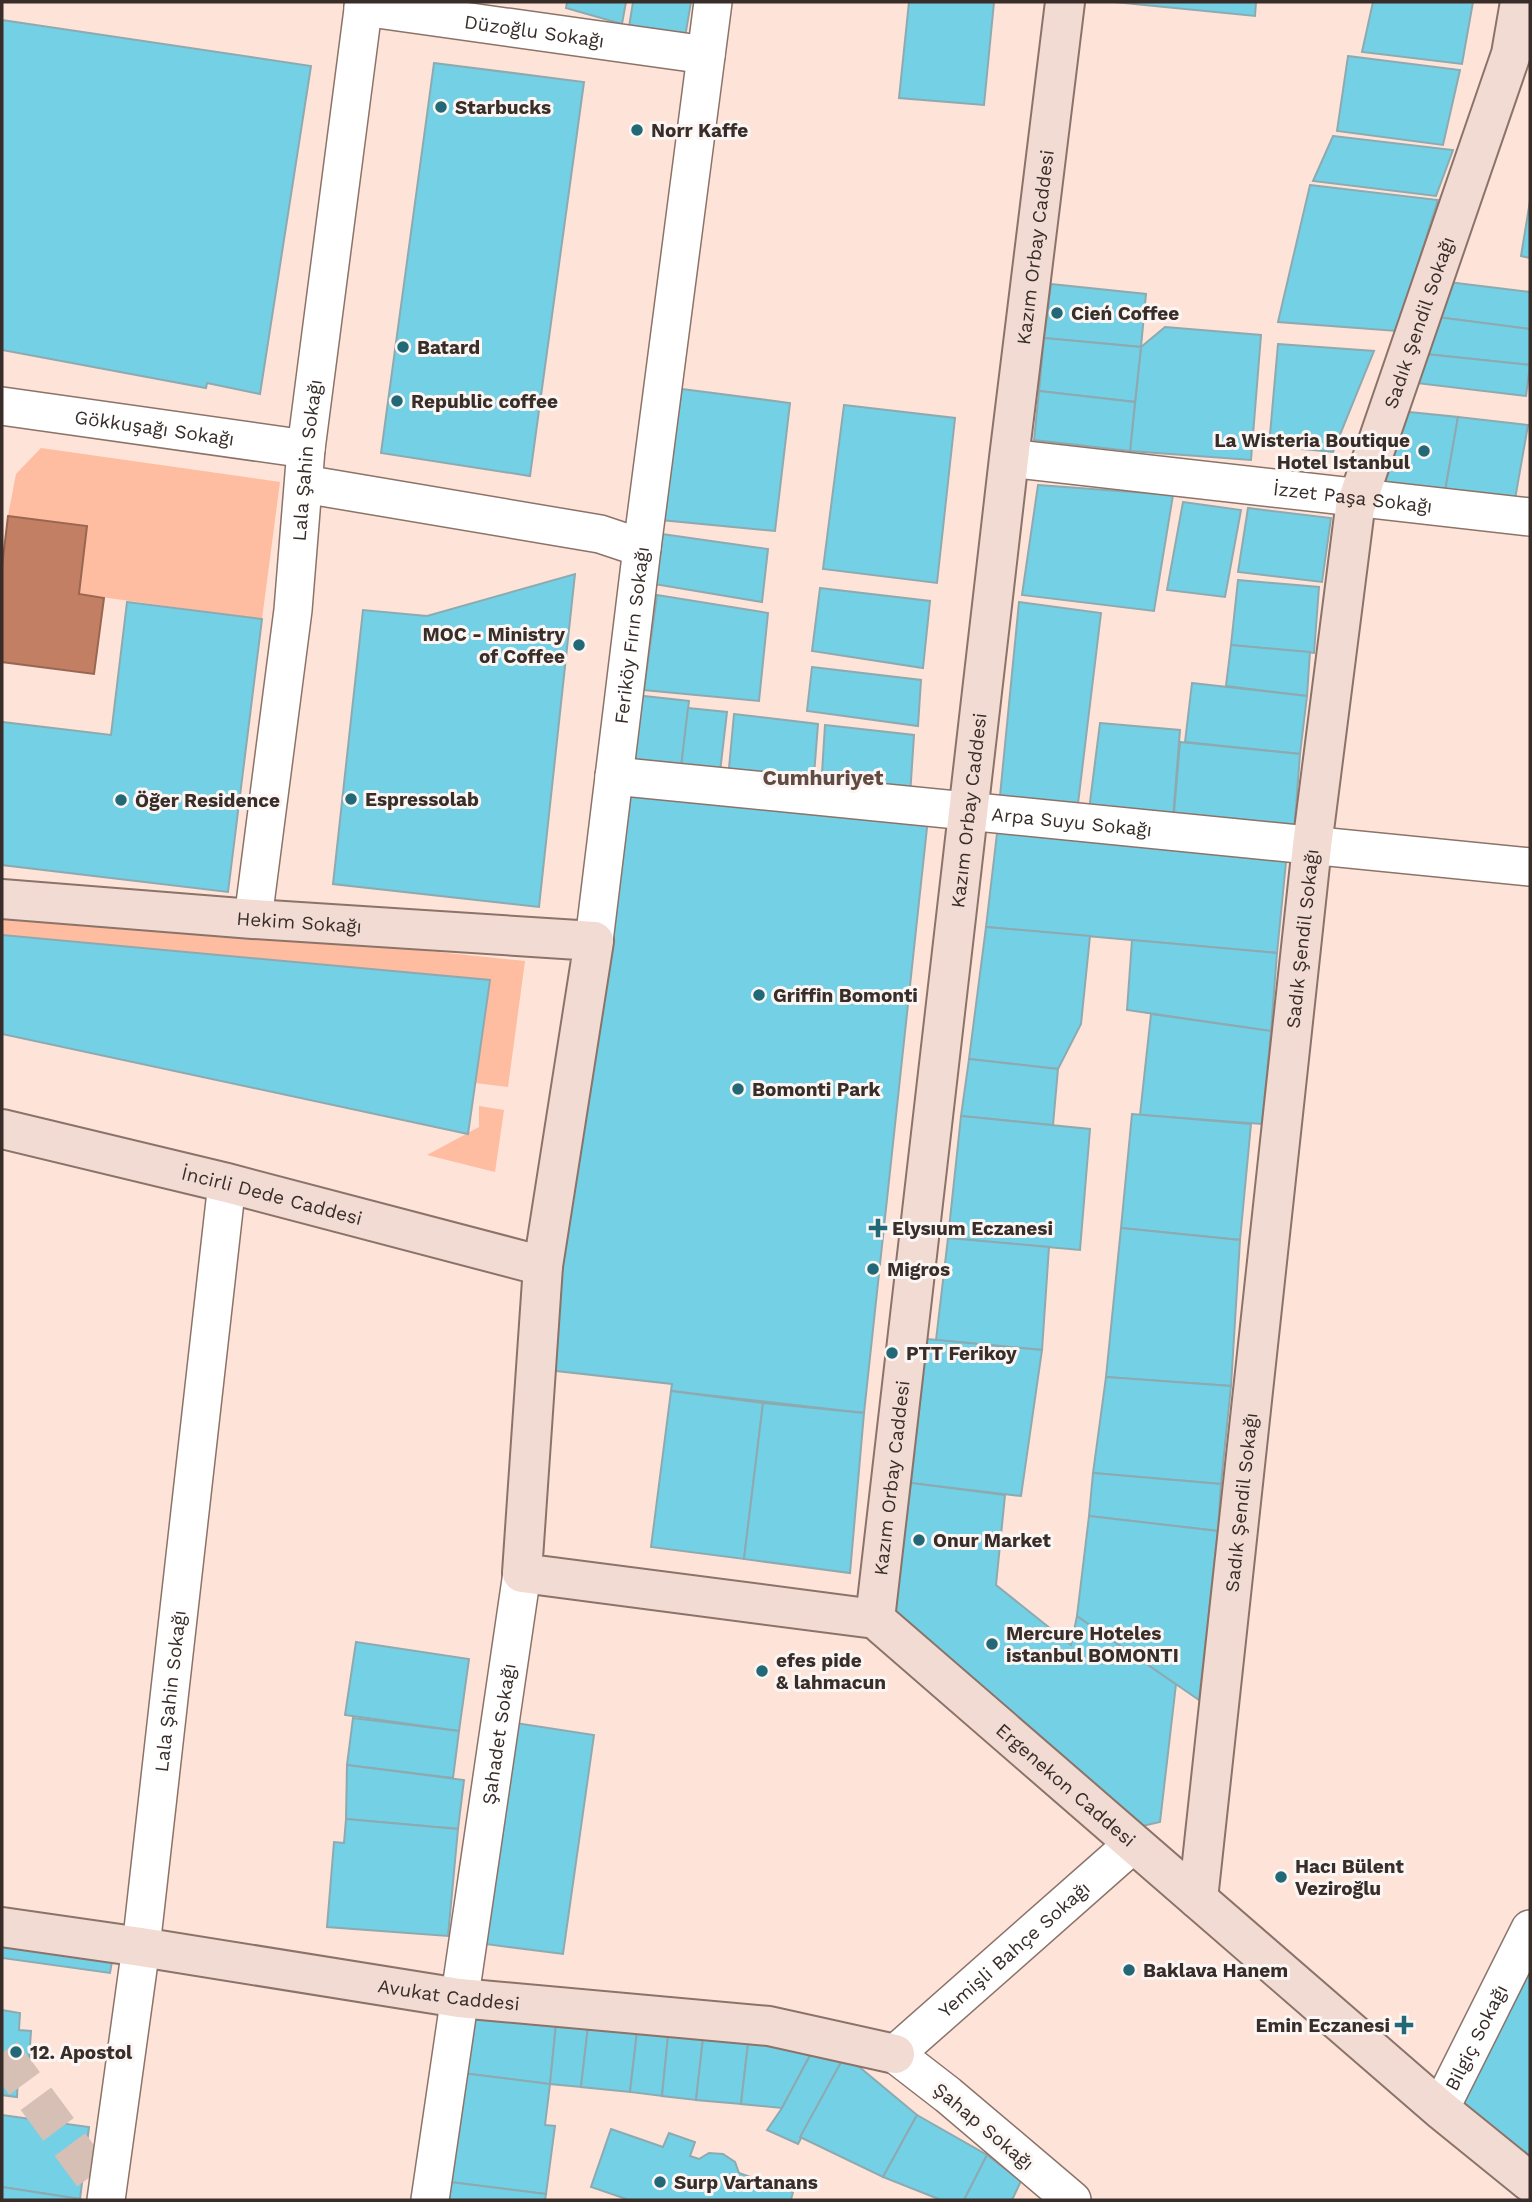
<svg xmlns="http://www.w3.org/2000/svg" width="1532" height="2202" viewBox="0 0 1532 2202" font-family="'Work Sans',sans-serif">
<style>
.green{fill:#febca1}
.water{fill:#c27f64;stroke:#996652;stroke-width:2}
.building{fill:#74d0e5;stroke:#8daab1;stroke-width:2}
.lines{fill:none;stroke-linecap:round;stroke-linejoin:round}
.primary-tunnel{stroke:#d6bfb5;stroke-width:38;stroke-dasharray:38 19;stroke-linecap:butt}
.street-casing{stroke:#8b7369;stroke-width:40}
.secondary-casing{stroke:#8b7369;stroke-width:42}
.street{stroke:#fff;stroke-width:37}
.secondary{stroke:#f1dbd3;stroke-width:38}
.poi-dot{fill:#226877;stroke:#fbf6f3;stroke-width:2.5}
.labels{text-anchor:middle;stroke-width:6;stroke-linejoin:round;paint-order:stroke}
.street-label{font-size:19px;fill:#382d29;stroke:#fbf6f3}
.poi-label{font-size:19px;font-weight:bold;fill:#382d29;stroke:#fbf6f3;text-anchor:start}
.neighbourhood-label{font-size:21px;font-weight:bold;fill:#614a42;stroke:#fbf6f3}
</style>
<rect width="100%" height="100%" fill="#fee3d8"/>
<g class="green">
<path d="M 41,448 L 280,482 L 262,619 L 79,594 L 87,526 L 8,516 L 16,474 Z"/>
<path d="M 2,907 L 525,961 L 508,1087 L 475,1083 L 489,980 L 2,935 Z"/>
<path d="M 479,1106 L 504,1110 L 495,1172 L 427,1155 L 479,1127 Z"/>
</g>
<path class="water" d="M 8,516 L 87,526 L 79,594 L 104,598 L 94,674 L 2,662 L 2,567 Z"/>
<g class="building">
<path d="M 567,2 L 626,2 L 622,24 L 566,8 Z"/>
<path d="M 633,2 L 691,2 L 685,37 L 629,27 Z"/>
<path d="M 909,2 L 994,2 L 984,105 L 899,98 Z"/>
<path d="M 1114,2 L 1256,2 L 1255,16 Z"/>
<path d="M 1373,2 L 1473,2 L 1462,64 L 1362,52 Z"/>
<path d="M 2,20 L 311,66 L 260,394 L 207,383 L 206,388 L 2,350 Z"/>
<path d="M 1348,56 L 1460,70 L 1443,145 L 1337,131 Z"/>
<path d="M 434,63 L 584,82 L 530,476 L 381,453 Z"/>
<path d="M 1333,136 L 1453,150 L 1436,196 L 1313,181 Z"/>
<path d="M 1310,185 L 1438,200 L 1397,331 L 1278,322 Z"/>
<path d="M 1530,201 L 1530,258 L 1521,256 Z"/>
<path d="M 1448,282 L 1530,292 L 1530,329 L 1437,317 Z"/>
<path d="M 1051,284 L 1146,294 L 1141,347 L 1044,338 Z"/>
<path d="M 1437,317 L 1530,329 L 1530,365 L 1425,354 Z"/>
<path d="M 1165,327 L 1261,335 L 1251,460 L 1130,451 L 1141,347 Z"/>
<path d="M 1044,338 L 1141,347 L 1135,402 L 1039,391 Z"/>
<path d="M 1278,344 L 1374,351 L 1333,452 L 1269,446 Z"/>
<path d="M 1425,354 L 1530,365 L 1526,396 L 1416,383 Z"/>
<path d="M 682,389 L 790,403 L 775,531 L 661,520 Z"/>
<path d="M 1039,391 L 1135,402 L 1130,451 L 1034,440 Z"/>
<path d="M 844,405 L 955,418 L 937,583 L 823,569 Z"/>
<path d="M 1399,411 L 1458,417 L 1444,497 L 1374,489 Z"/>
<path d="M 1458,417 L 1528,425 L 1514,505 L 1444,497 Z"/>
<path d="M 1038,485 L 1173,495 L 1154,611 L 1022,595 Z"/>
<path d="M 1183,502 L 1241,510 L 1225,597 L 1167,590 Z"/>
<path d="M 1248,508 L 1331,518 L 1322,582 L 1238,572 Z"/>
<path d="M 662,534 L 768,549 L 762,602 L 654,584 Z"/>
<path d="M 575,574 L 539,907 L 333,884 L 363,610 L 427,616 Z"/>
<path d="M 1238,580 L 1319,587 L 1314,653 L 1231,645 Z"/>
<path d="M 820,588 L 930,601 L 923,668 L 812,651 Z"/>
<path d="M 657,595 L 768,613 L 759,701 L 644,690 Z"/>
<path d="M 127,602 L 262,619 L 228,892 L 2,865 L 2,722 L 111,735 Z"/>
<path d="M 1019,602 L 1101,613 L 1077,812 L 999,806 Z"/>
<path d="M 1231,645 L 1310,652 L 1307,696 L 1226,686 Z"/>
<path d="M 812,667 L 921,680 L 918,726 L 807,711 Z"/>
<path d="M 1192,683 L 1307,696 L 1300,754 L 1185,742 Z"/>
<path d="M 635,695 L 689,701 L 681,768 L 627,763 Z"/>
<path d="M 688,708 L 727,712 L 720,772 L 681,768 Z"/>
<path d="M 734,714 L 818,724 L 813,788 L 728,779 Z"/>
<path d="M 1100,723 L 1180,730 L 1173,818 L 1089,810 Z"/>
<path d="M 825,725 L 914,735 L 910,796 L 821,789 Z"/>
<path d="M 1180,742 L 1300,754 L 1294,834 L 1173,825 Z"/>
<path d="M 618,779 L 929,809 L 864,1413 L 671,1391 L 672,1384 L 539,1369 Z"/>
<path d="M 998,825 L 1287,852 L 1277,953 L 986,927 Z"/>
<path d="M 986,927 L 1090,936 L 1081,1024 L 1058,1069 L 969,1059 Z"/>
<path d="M 2,935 L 490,980 L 468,1134 L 2,1034 Z"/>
<path d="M 1132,940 L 1277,953 L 1271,1031 L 1127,1010 Z"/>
<path d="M 1151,1014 L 1271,1031 L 1262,1124 L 1140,1115 Z"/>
<path d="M 969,1059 L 1058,1069 L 1053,1125 L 961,1116 Z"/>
<path d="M 1132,1114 L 1251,1124 L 1240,1240 L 1121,1228 Z"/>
<path d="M 961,1116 L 1090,1129 L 1080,1250 L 948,1238 Z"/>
<path d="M 1121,1228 L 1240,1240 L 1231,1386 L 1106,1377 Z"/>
<path d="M 948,1238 L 1049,1247 L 1042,1350 L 936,1340 Z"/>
<path d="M 927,1339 L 1042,1350 L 1021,1496 L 911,1483 Z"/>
<path d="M 1106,1377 L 1231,1386 L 1221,1484 L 1093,1473 Z"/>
<path d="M 671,1391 L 763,1403 L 744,1559 L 651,1547 Z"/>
<path d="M 763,1403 L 864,1413 L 850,1573 L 744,1559 Z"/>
<path d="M 1093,1473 L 1221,1484 L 1218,1531 L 1089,1516 Z"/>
<path d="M 911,1483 L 1005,1495 L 996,1585 L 1071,1645 L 1077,1616 L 1176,1684 L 1160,1822 L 1134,1828 L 895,1612 Z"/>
<path d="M 1089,1516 L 1218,1531 L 1199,1700 L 1077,1616 Z"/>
<path d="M 356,1642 L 469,1659 L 459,1731 L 345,1715 Z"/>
<path d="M 353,1718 L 459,1731 L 453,1778 L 347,1765 Z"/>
<path d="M 509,1722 L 594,1735 L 563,1954 L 478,1943 Z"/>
<path d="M 347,1765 L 464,1780 L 458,1829 L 346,1819 Z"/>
<path d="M 346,1819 L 458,1829 L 448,1936 L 327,1927 L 334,1842 L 344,1843 Z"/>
<path d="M 2,1934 L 114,1950 L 110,1973 L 2,1958 Z"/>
<path d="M 1530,1965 L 1530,2178 L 1452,2116 Z"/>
<path d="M 469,2004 L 557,2014 L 550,2084 L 462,2073 Z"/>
<path d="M 2,2010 L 20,2013 L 19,2030 L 31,2031 L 28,2075 L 18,2074 L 17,2097 L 2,2095 Z"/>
<path d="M 557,2014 L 589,2018 L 581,2087 L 550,2084 Z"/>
<path d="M 589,2018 L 638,2023 L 630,2092 L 581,2087 Z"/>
<path d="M 638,2023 L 669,2026 L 662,2096 L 630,2092 Z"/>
<path d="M 669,2026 L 704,2030 L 696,2100 L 662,2096 Z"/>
<path d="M 704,2030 L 749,2035 L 741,2104 L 696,2100 Z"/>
<path d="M 749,2035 L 815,2046 L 782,2108 L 741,2104 Z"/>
<path d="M 815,2046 L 845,2055 L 798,2144 L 767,2130 L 782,2108 Z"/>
<path d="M 845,2055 L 917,2115 L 883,2177 L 800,2137 Z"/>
<path d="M 462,2073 L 550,2084 L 545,2125 L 555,2126 L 546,2194 L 450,2182 Z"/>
<path d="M 2,2115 L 89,2127 L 80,2199 L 2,2187 Z"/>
<path d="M 917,2115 L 987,2155 L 964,2200 L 941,2200 L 883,2177 Z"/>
<path d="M 611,2129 L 663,2147 L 669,2133 L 695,2142 L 690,2156 L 699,2159 L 709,2153 L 723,2154 L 735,2162 L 739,2173 L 793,2192 L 791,2200 L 629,2200 L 591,2187 Z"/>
<path d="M 987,2155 L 1021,2181 L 1012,2200 L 964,2200 Z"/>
<path d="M 450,2182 L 546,2194 L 545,2200 L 448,2200 Z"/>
<path d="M 2,2187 L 80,2199 L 79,2200 L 2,2200 Z"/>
</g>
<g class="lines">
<path class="primary-tunnel" d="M 2,2053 L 111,2200"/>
<g class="street-casing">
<g id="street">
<path id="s1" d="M 363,7 L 706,55"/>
<path id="s2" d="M 2,406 L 306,449"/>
<path id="s3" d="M 1009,458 L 1530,517"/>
<path d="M 304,484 L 600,534 L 642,548"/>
<path id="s4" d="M 614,776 L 1530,867"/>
<path id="s5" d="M 253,919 L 293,610 L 306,449 L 364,2"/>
<path id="s6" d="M 594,941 L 642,548 L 713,2"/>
<path id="s7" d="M 1440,2109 L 1530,1929"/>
<path id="s8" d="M 106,2200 L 141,1947 L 227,1183"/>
<path id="s9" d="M 430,2200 L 522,1573"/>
<path id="s10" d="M 1072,2200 L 948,2095 L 895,2054 L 1133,1844"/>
</g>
</g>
<g class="secondary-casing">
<g id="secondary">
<path id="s11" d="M 2,899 L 253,919 L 594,941 L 543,1266 L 522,1573 L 875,1619 L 1440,2109 L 1530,2182"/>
<path id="s12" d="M 2,1129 L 227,1183 L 543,1266"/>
<path id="s13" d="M 875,1619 L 1009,458 L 1065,2"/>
<path id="s14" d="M 1198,1899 L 1312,846 L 1355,508 L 1511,54 L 1520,2"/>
<path id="s15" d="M 2,1927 L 141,1947 L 459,1998 L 769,2026 L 895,2054"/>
</g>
</g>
<use href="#street" class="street"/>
<use href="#secondary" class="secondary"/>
</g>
<g class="poi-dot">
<circle cx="441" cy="107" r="7"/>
<circle cx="637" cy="130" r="7"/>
<circle cx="1057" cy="313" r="7"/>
<circle cx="403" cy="347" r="7"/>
<circle cx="397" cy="401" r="7"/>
<circle cx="1424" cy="451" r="7"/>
<circle cx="579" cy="645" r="7"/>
<circle cx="351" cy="799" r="7"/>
<circle cx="121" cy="800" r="7"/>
<circle cx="759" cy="995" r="7"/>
<circle cx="738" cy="1089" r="7"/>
<path d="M874.5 1217.5h7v7h7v7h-7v7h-7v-7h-7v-7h7z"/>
<circle cx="873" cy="1269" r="7"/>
<circle cx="892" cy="1353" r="7"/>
<circle cx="919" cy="1540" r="7"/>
<circle cx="992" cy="1644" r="7"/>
<circle cx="762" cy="1671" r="7"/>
<circle cx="1281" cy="1877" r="7"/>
<circle cx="1129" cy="1970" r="7"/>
<path d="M1400.5 2014.5h7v7h7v7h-7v7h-7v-7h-7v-7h7z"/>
<circle cx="16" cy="2052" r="7"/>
<circle cx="660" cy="2182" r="7"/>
</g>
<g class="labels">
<g class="street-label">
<text dy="7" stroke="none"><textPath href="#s1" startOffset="173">Düzoğlu Sokağı</textPath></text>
<text dy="7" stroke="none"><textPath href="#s13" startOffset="1381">Kazım Orbay Caddesi</textPath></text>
<text dy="7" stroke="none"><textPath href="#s14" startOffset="1596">Sadık Şendil Sokağı</textPath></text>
<text dy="7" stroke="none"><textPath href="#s2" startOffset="154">Gökkuşağı Sokağı</textPath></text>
<text dy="7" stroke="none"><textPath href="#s5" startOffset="462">Lala Şahin Sokağı</textPath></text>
<text dy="7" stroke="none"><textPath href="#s3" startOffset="346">İzzet Paşa Sokağı</textPath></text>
<text dy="7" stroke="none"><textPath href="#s6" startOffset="308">Feriköy Fırın Sokağı</textPath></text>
<text dy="7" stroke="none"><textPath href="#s13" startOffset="814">Kazım Orbay Caddesi</textPath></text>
<text dy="7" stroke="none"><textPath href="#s4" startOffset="460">Arpa Suyu Sokağı</textPath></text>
<text dy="7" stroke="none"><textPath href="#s11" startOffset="298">Hekim Sokağı</textPath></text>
<text dy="7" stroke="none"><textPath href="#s14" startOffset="966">Sadık Şendil Sokağı</textPath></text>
<text dy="7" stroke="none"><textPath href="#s12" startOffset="278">İncirli Dede Caddesi</textPath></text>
<text dy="7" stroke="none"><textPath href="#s13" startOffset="142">Kazım Orbay Caddesi</textPath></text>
<text dy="7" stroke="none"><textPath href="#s14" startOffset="399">Sadık Şendil Sokağı</textPath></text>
<text dy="7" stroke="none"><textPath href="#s8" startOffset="513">Lala Şahin Sokağı</textPath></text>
<text dy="7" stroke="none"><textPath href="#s9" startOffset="471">Şahadet Sokağı</textPath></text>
<text dy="7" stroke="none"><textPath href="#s11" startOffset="1839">Ergenekon Caddesi</textPath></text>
<text dy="7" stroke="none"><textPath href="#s10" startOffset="388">Yemişli Bahçe Sokağı</textPath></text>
<text dy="7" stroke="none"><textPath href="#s15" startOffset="452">Avukat Caddesi</textPath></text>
<text dy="7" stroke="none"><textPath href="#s7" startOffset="80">Bilgiç Sokağı</textPath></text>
<text transform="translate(984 2126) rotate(40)" y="7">Şahap Sokağı</text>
</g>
<g class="poi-label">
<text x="455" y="114">Starbucks</text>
<text x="651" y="137">Norr Kaffe</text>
<text x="1071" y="320">Cień Coffee</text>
<text x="417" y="354">Batard</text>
<text x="411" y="408">Republic coffee</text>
<text x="1410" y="447" text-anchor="end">La Wisteria Boutique<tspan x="1410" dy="22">Hotel Istanbul</tspan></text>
<text x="565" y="641" text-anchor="end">MOC - Ministry<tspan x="565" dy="22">of Coffee</tspan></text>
<text x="365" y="806">Espressolab</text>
<text x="135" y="807">Öğer Residence</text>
<text x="773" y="1002">Griffin Bomonti</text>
<text x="752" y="1096">Bomonti Park</text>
<text x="892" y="1235">Elysıum Eczanesi</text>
<text x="887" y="1276">Migros</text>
<text x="906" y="1360">PTT Ferikoy</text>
<text x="933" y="1547">Onur Market</text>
<text x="1006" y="1640">Mercure Hoteles<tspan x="1006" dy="22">istanbul BOMONTI</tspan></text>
<text x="776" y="1667">efes pide<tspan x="776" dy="22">&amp; lahmacun</tspan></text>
<text x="1295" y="1873">Hacı Bülent<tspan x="1295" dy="22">Veziroğlu</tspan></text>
<text x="1143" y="1977">Baklava Hanem</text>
<text x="1390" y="2032" text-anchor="end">Emin Eczanesi</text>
<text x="30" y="2059">12. Apostol</text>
<text x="674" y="2189">Surp Vartanans</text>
</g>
<g class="neighbourhood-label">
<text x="823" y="785">Cumhuriyet</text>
</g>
</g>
<rect width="1532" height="2202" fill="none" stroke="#382d29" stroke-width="7"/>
</svg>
